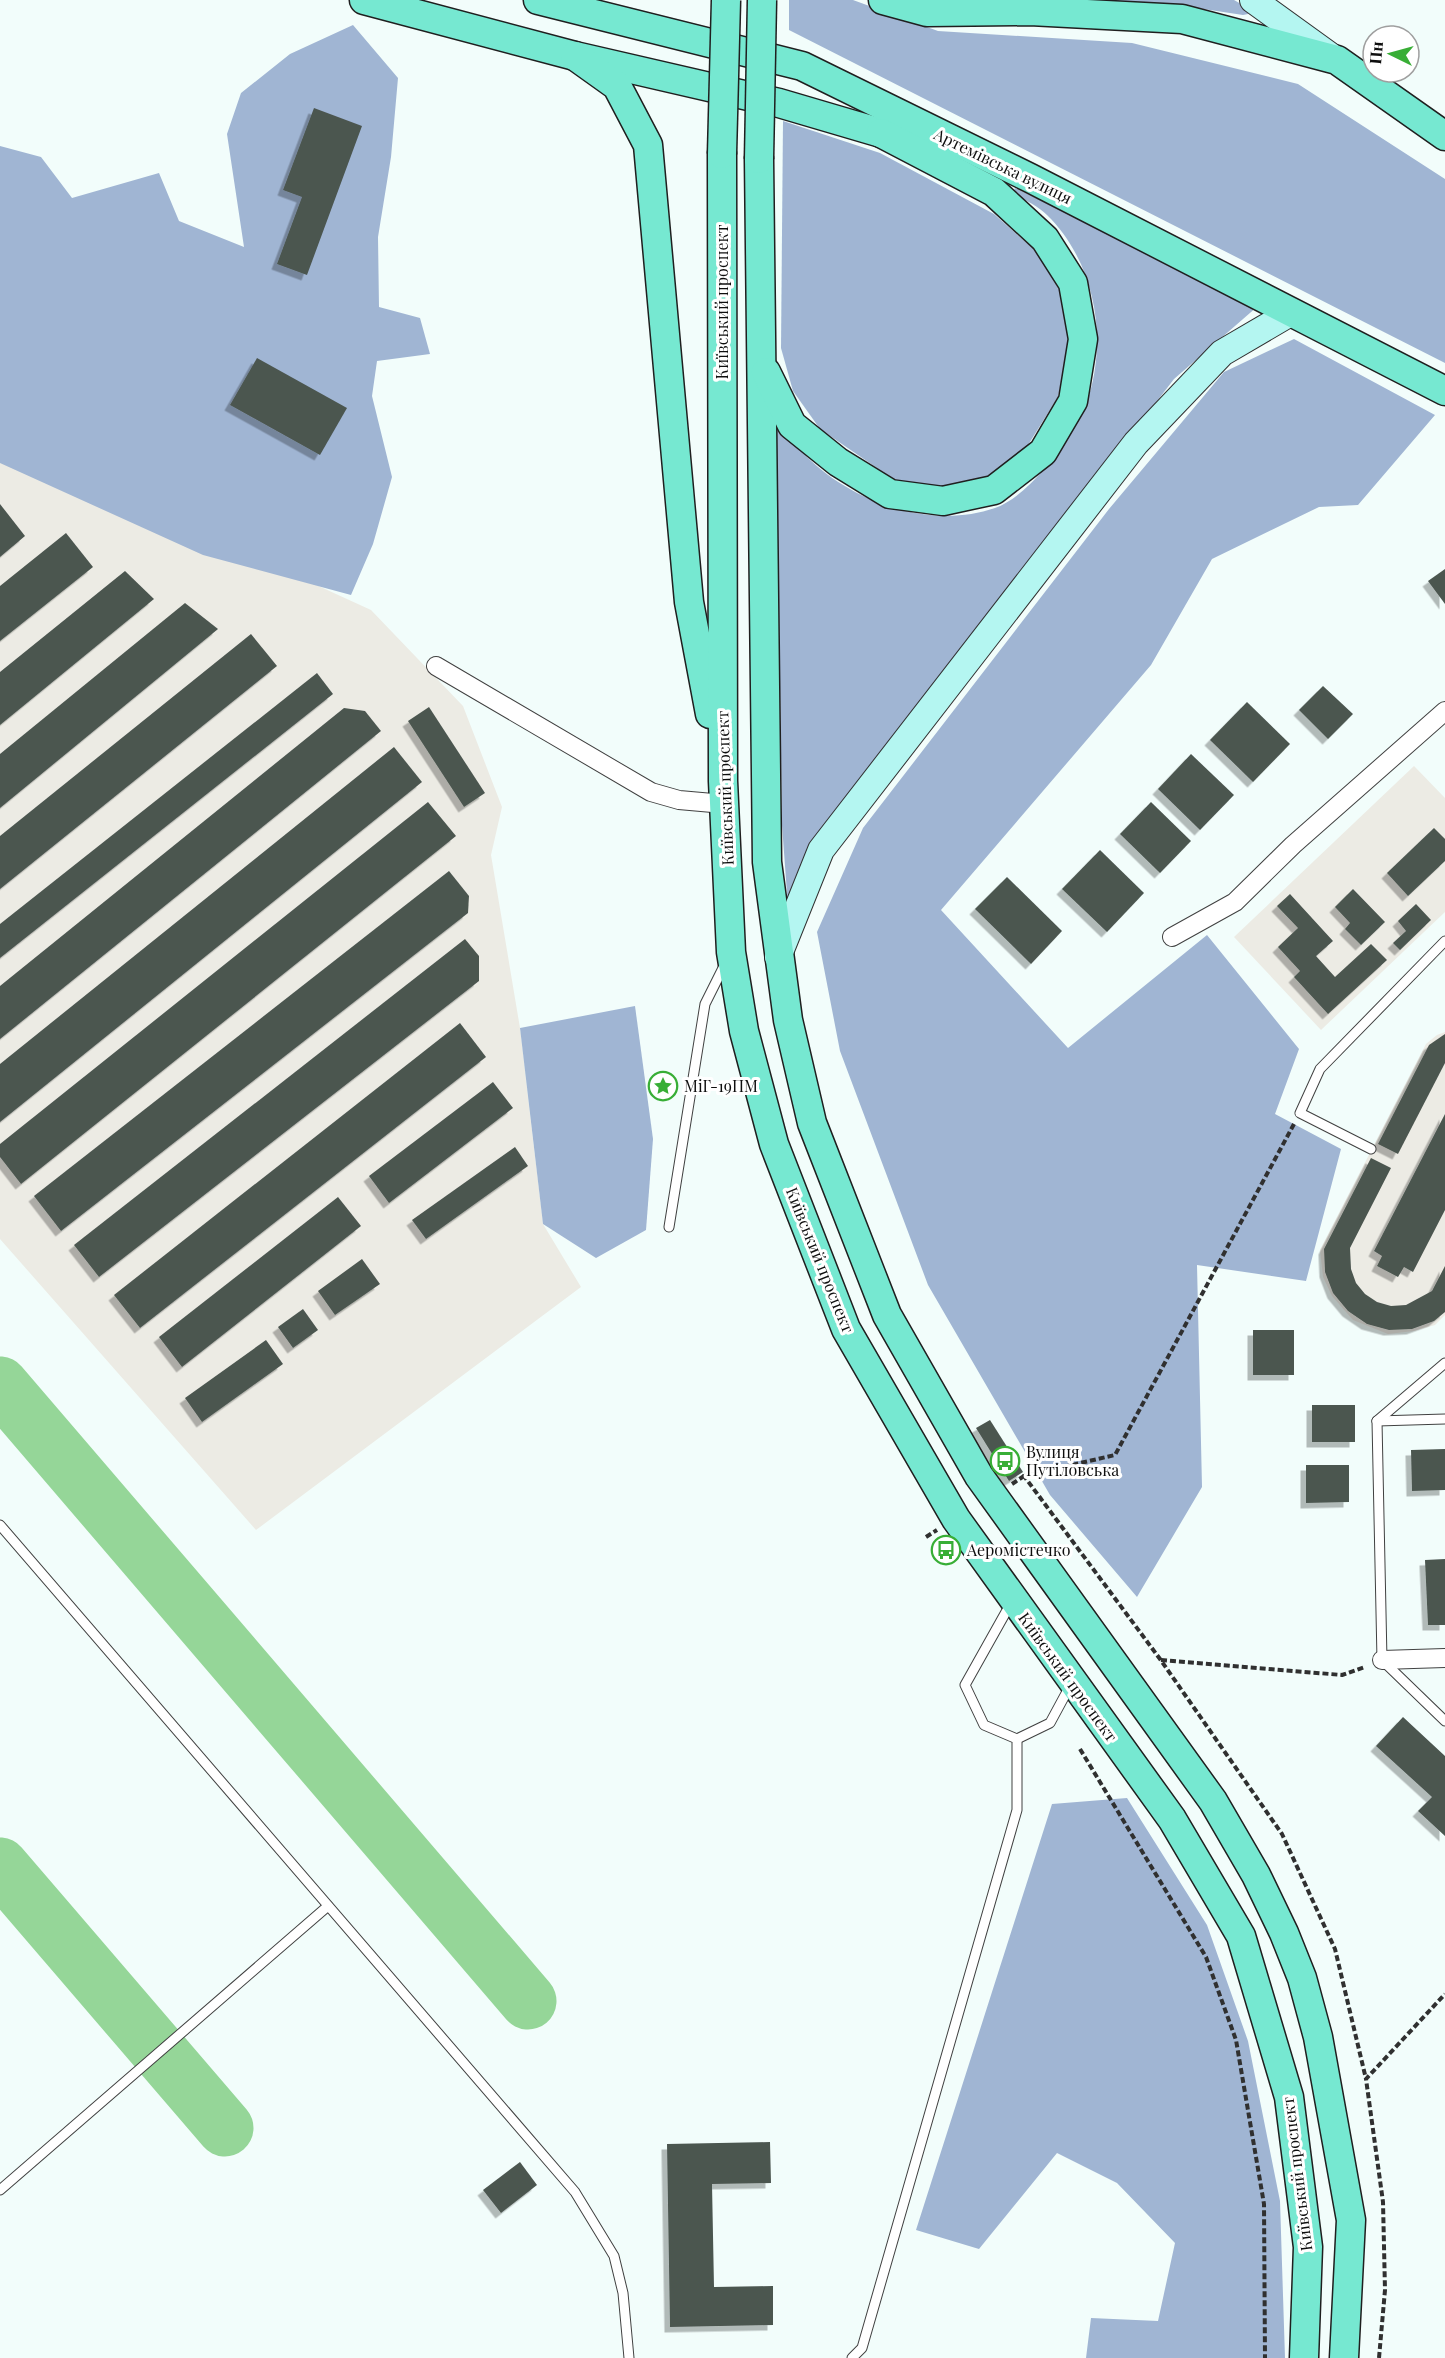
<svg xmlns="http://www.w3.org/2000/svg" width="1445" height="2358" viewBox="0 0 1445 2358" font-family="'Playfair Display',serif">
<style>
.industrial{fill:#ecebe4}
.forest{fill:#a0b5d3}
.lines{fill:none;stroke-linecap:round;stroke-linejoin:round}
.taxiway{stroke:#95d698;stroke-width:57}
.building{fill:#4c5650;filter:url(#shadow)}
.lane-casing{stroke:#414141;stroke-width:11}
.street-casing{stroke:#414141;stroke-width:20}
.secondary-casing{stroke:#303030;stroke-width:28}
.primary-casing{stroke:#1f1f1f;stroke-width:31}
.path{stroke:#303030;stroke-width:4;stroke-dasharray:6 3;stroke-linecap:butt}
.lane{stroke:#fff;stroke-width:9}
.street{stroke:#fff;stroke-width:18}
.secondary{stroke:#b4f6f1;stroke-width:26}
.primary{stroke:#76e8d1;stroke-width:28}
.primary-bridge-casing{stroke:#1f1f1f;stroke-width:31;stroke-linecap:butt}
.primary-bridge{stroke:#76e8d1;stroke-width:28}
.labels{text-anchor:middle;stroke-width:6;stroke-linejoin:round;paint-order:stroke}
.street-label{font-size:16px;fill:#0e0e0e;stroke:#fff}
.poi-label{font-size:16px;fill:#0e0e0e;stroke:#fff;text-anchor:start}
</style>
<defs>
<filter id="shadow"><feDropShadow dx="-5.5" dy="5.5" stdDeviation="0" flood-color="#0004"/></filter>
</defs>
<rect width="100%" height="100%" fill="#f2fdfb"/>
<g class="industrial">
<path d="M 0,440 L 371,610 L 463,706 L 502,807 L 491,855 L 520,1028 L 543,1224 L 581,1287 L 256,1530 L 0,1239 Z"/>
<path d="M 1414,766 L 1445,798 L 1445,912 L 1321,1030 L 1234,937 Z"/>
<path d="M 1445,1032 L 1445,1315 L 1435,1325 L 1414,1331 L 1388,1334 L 1353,1320 L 1332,1296 L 1323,1277 L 1320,1250 L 1426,1044 L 1437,1035 Z"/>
</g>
<g class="forest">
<path d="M 789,0 L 853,0 L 938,31 L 1132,43 L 1298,84 L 1445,179 L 1445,363 L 789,30 Z"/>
<path d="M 1051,0 L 1234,0 L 1248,8 L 1248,14 L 1243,15 L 1177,5 Z"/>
<path d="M 353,25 L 398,78 L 391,157 L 378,237 L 379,307 L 420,318 L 430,354 L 377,361 L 372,396 L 392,477 L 373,544 L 351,595 L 203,555 L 0,463 L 0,146 L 41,157 L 72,198 L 159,173 L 179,221 L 244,247 L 227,134 L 241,93 L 290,54 Z"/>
<path d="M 783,121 L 880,153 L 994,214 L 1038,253 L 1061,293 L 1069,342 L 1058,397 L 1028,445 L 1007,468 L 972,487 L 930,489 L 893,479 L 820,429 L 793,391 L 781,348 Z"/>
<path d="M 1015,188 L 1258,306 L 1174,379 L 816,845 L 788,907 L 782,825 L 776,407 C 785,422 794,444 807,457 C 854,503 931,530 995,508 C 1021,499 1049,466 1063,443 C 1070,431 1081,418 1086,405 C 1109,341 1096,263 1047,215 C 1038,206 1024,200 1013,193 Z"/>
<path d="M 1294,339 L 1435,415 L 1358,505 L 1319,507 L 1212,559 L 1151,665 L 941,910 L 1068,1048 L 1207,935 L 1299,1049 L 1275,1114 L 1341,1149 L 1306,1281 L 1197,1265 L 1202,1487 L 1137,1597 L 1050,1495 L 928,1285 L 840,1051 L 817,932 L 863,828 L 1109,509 L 1224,372 Z"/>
<path d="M 635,1006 L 653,1139 L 646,1230 L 596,1258 L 543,1224 L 520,1028 Z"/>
<path d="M 1127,1798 L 1207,1925 L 1248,2041 L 1280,2201 L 1285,2358 L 1086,2358 L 1091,2318 L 1158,2321 L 1175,2243 L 1117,2183 L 1057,2153 L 979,2249 L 916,2230 L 1052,1804 Z"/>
</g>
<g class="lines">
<g class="taxiway">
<path d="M 0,1385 L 528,2001"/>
<path d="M 0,1866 L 225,2128"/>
</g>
</g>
<g class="building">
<path d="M 314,108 L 362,126 L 307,275 L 277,264 L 302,197 L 283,190 Z"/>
<path d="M 257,358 L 347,408 L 320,455 L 230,405 Z"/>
<path d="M 0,504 L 25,536 L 0,557 Z"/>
<path d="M 66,533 L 93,567 L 0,641 L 0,586 Z"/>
<path d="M 1445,569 L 1445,604 L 1428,581 Z"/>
<path d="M 125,571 L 154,599 L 0,725 L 0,672 Z"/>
<path d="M 185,603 L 218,629 L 0,808 L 0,754 Z"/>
<path d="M 251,634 L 277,666 L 0,889 L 0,836 Z"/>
<path d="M 317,673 L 333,694 L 0,958 L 0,924 Z"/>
<path d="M 1323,686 L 1353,714 L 1328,739 L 1299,710 Z"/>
<path d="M 1247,702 L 1290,744 L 1253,782 L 1210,740 Z"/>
<path d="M 429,707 L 485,793 L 464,807 L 408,721 Z"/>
<path d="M 344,708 L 365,711 L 381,731 L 0,1039 L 0,986 Z"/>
<path d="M 394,747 L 422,782 L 0,1122 L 0,1064 Z"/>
<path d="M 1191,754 L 1234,795 L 1200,830 L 1158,789 Z"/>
<path d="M 428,802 L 456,836 L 21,1184 L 0,1157 L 0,1144 Z"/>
<path d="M 1151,802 L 1191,841 L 1160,873 L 1120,834 Z"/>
<path d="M 1434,828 L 1445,839 L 1445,861 L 1408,896 L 1387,873 Z"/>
<path d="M 1100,850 L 1144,893 L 1107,932 L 1062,889 Z"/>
<path d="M 449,871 L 469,896 L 468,913 L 61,1231 L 34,1196 Z"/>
<path d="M 1007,877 L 1062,931 L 1031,964 L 975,909 Z"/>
<path d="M 1353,889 L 1385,922 L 1361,945 L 1345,929 L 1350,923 L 1335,907 Z"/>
<path d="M 1290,894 L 1333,941 L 1316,956 L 1335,977 L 1371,944 L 1387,960 L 1328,1014 L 1294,977 L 1300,971 L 1278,947 L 1298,928 L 1277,906 Z"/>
<path d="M 1416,904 L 1431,920 L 1400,950 L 1393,943 L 1406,931 L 1398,921 Z"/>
<path d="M 465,939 L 479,956 L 479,981 L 99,1277 L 74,1245 Z"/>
<path d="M 460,1023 L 486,1057 L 140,1328 L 114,1295 Z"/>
<path d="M 1445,1034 L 1445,1063 L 1398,1154 L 1378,1144 L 1429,1045 Z"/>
<path d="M 493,1082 L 513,1108 L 389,1203 L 369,1176 Z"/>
<path d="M 1445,1114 L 1445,1210 L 1413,1272 L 1404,1267 L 1398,1277 L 1377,1266 L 1382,1256 L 1374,1251 Z"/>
<path d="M 515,1147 L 528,1166 L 426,1239 L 412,1220 Z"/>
<path d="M 1371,1158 L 1391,1168 L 1350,1248 L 1351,1269 L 1356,1283 L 1365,1294 L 1377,1302 L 1391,1306 L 1406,1305 L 1432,1291 L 1445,1266 L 1445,1312 L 1434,1321 L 1412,1329 L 1389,1330 L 1367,1324 L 1348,1311 L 1333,1293 L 1325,1272 L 1324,1249 Z"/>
<path d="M 338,1197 L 361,1226 L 182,1367 L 159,1337 Z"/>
<path d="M 362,1259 L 380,1284 L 335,1315 L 318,1291 Z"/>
<path d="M 303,1309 L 318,1330 L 293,1348 L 278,1327 Z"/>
<rect x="1253" y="1330" width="41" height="45"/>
<path d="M 266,1340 L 283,1364 L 202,1422 L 185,1398 Z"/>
<rect x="1312" y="1405" width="43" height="37"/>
<path d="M 990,1420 L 1023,1472 L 1009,1481 L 976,1428 Z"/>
<path d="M 1445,1449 L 1445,1490 L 1412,1491 L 1411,1450 Z"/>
<path d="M 1306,1465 L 1349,1465 L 1349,1502 L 1306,1503 Z"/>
<path d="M 1445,1559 L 1445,1625 L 1428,1625 L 1425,1560 Z"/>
<path d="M 1403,1717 L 1445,1756 L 1445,1836 L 1418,1811 L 1432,1797 L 1376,1746 Z"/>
<path d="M 770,2142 L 771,2183 L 712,2184 L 714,2287 L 773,2286 L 773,2325 L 670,2327 L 667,2144 Z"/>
<path d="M 520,2162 L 537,2185 L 501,2213 L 483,2190 Z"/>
</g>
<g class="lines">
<g class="lane-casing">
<g id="lane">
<path d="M 1371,1149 L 1300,1113 L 1320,1069 L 1445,941"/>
<path d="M 669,1227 L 705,1004 L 726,962"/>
<path d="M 1377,1421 L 1382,1660 L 1445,1721"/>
<path d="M 1377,1421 L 1445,1363"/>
<path d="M 1377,1421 L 1445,1419"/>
<path d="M 0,1525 L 575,2192 L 614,2256 L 623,2293 L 629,2358"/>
<path d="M 1017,1739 L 1050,1723 L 1070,1686"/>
<path d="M 0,2190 L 328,1906"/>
<path d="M 852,2358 L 862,2348 L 1017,1810 L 1017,1739 L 984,1725 L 965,1685 L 1011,1603"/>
</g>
</g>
<g class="street-casing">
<g id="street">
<path d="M 436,666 L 651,792 L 679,800 L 724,804"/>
<path d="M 1172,937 L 1235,902 L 1293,845 L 1445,711"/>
<path d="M 1382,1660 L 1445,1658"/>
</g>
</g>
<g class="secondary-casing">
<g id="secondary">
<path d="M 1253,0 L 1332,57"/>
<path d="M 778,957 L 821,850 L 1136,443 L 1222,353 L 1292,312"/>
</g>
</g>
<g class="primary-casing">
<g id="primary">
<path d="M 364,0 L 575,56 L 779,103 L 898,138"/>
<path d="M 538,0 L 802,66 L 1030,178 L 1445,391"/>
<path d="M 883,0 L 927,12 L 1030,11 L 1182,19 L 1337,60 L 1445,136"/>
<path d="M 575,56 L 617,86 L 648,145 L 689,602 L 710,714"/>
<path d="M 722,154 L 723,781 L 731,952 L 744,1031 L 774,1144 L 846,1329 L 956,1519 L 1172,1819 L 1241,1936 L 1289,2097 L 1308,2247 L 1304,2358"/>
<path d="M 759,159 L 767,862 L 788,1020 L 812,1123 L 887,1315 L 979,1476 L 1213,1801 L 1256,1875 L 1284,1933 L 1302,1978 L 1318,2037 L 1351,2220 L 1344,2358"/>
<path d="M 766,372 L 792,425 L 838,462 L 890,494 L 943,501 L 994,490 L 1043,452 L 1073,401 L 1083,339 L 1073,283 L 1045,239 L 994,192 L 881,133"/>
</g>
</g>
<g class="path">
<path d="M 1294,1124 L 1115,1455 L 1024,1476 L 1160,1659 L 1282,1834 L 1335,1949 L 1366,2079"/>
<path d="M 1012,1484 L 1024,1476"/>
<path d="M 926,1537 L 937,1530"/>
<path d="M 1161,1660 L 1342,1675 L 1365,1667"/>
<path d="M 1080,1749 L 1206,1957 L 1236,2040 L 1264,2204 L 1265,2358"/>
<path d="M 1379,2358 L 1385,2290 L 1383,2202 L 1366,2079 L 1445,1994"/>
</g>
<use href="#lane" class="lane"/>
<use href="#street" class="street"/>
<use href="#secondary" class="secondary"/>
<use href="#primary" class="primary"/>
<g class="primary-bridge-casing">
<g id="primary-bridge">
<path d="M 722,154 L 726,0"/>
<path d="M 759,159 L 762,0"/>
</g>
</g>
<use href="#primary-bridge" class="primary-bridge"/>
</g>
<defs>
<g id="sight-ring" transform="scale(1.5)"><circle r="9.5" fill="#fff" stroke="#38ae36" stroke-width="1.5"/><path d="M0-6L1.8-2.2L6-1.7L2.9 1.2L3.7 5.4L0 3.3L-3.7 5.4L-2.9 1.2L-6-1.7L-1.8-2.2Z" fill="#38ae36"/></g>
<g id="bus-ring" transform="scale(1.5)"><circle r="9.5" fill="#fff" stroke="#38ae36" stroke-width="1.5"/><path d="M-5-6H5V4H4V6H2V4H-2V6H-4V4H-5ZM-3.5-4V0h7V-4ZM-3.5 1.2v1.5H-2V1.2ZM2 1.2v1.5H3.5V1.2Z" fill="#38ae36"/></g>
</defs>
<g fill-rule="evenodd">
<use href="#sight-ring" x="663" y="1086"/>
<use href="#bus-ring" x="1005" y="1461"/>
<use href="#bus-ring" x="946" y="1550"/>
</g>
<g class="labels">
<g class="street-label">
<text transform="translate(1003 166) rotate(26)" y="6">Артемівська вулиця</text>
<text transform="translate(722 302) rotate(-90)" y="6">Київський проспект</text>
<text transform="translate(725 788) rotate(-92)" y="6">Київський проспект</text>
<text transform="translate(820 1260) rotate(68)" y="6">Київський проспект</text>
<text transform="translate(1068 1677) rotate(54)" y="6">Київський проспект</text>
<text transform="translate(1297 2174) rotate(-97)" y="6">Київський проспект</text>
</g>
<g class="poi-label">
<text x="684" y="1092">МіГ-19ПМ</text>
<text x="1026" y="1458">Вулиця<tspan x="1026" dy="18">Путіловська</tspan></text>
<text x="967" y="1556">Аеромістечко</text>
</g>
</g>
<g transform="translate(1391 54) rotate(275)"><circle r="28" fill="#ffffff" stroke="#9f9f9f" stroke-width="1.5"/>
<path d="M0-4.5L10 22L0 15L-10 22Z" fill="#38ae36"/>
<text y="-9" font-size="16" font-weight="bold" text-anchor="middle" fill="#0e0e0e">Пн</text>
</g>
</svg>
